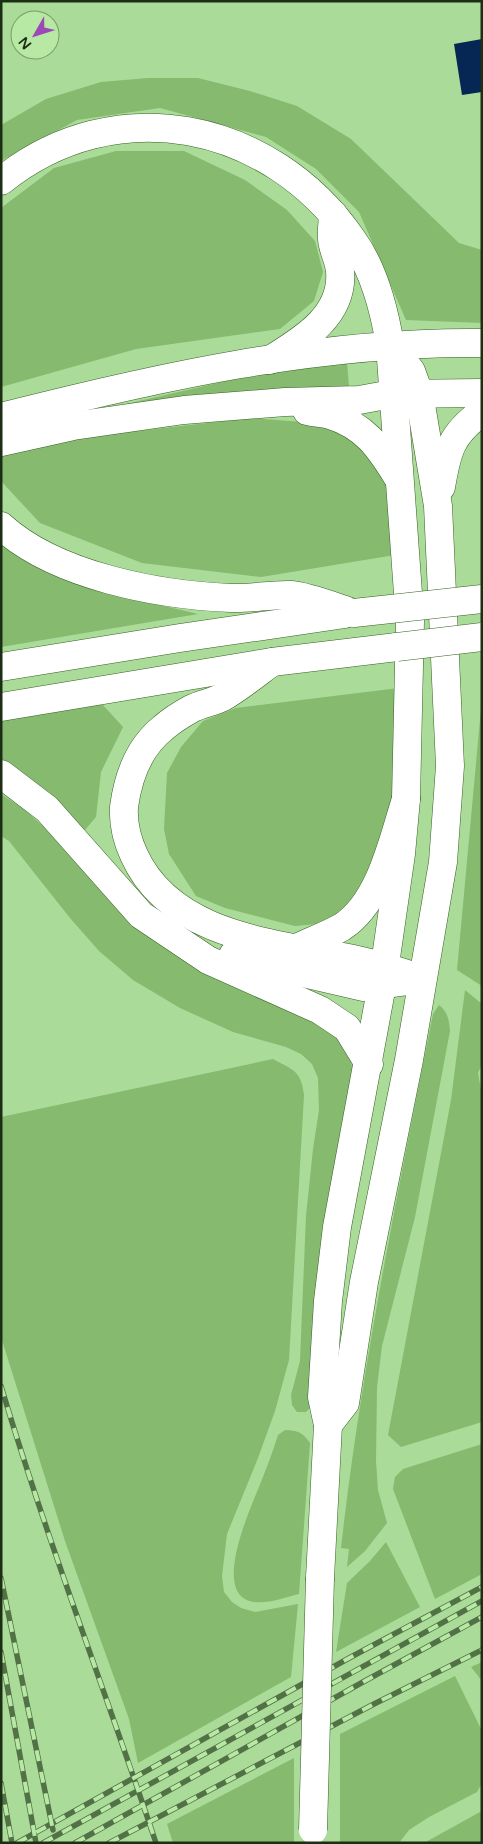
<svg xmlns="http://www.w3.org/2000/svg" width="483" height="1844" viewBox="0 0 483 1844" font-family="'Varela Round',sans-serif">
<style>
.green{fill:#85ba6f}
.building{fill:#062753}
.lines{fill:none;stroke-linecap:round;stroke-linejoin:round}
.major-casing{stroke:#366123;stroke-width:29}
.highway-casing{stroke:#366123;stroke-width:29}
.major{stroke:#fff;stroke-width:28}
.highway{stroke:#fff;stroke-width:28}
.rail-casing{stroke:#527146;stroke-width:5.5}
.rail{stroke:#b7e8a4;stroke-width:4;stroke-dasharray:11;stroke-linecap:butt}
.major-bridge-casing{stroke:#366123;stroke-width:29;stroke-linecap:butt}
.highway-bridge-casing{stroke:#366123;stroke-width:29;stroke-linecap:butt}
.major-bridge{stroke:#fff;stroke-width:28}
.highway-bridge{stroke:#fff;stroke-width:28}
</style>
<rect width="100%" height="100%" fill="#aadb98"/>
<g class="green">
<path d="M 148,78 L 198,78 L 250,91 L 297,106 L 351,139 L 459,243 L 482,250 L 482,323 L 406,320 L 359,212 L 316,169 L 266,137 L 160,108 L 77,120 L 1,161 L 1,125 L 46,99 L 101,82 Z"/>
<path d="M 116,151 L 184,151 L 245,180 L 287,210 L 315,241 L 323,272 L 314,301 L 280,329 L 136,349 L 1,387 L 1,208 L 54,168 Z"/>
<path d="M 347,362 L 349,387 L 57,420 L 226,381 Z"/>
<path d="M 250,418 L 341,425 L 388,474 L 395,555 L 261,577 L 142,563 L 40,523 L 1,481 L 1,450 L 25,444 Z"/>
<path d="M 1,545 L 101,591 L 198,614 L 1,647 Z"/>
<path d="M 399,688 L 398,789 L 371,884 L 335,919 L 316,924 L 295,926 L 225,908 L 196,896 L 169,854 L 164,829 L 167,773 L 181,747 L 203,721 L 236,708 Z"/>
<path d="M 482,698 L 482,986 L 457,970 Z"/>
<path d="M 102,704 L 123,727 L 101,772 L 96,817 L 84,831 C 60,803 35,778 1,762 L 1,720 Z"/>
<path d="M 1,794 L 25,810 L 44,827 L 105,895 L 133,924 L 158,944 L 333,1031 L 349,1055 L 353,1070 L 310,1408 L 306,1412 L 297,1412 L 292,1405 L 291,1395 L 300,1361 L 306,1216 L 313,1149 L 319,1110 L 318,1078 L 312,1064 L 301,1054 L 286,1047 L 233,1032 L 180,1008 L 133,980 L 99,951 L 70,918 L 9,841 L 1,836 Z"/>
<path d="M 465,990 L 482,1004 L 482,1064 L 478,1073 L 482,1096 L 482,1422 L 401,1447 L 388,1435 L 451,1100 Z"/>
<path d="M 439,1005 C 448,1012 449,1020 450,1031 L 415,1217 L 382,1346 L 377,1387 L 376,1461 L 378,1490 L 387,1523 L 365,1551 L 347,1567 L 349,1549 L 341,1548 C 361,1369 398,1192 433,1014 Z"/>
<path d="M 273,1059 C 293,1070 301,1070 304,1095 L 289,1360 L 275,1411 L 258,1458 L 227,1534 L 222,1576 L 224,1592 L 232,1602 L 241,1608 L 255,1612 L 298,1604 L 291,1677 L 138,1763 L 129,1719 L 65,1541 L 1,1337 L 1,1117 Z"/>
<path d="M 285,1430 C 298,1430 303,1433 310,1443 L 299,1594 C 286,1597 268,1604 254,1602 C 209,1596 252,1505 261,1482 C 267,1467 273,1451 278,1435 Z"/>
<path d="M 482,1444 L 482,1574 L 435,1599 L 393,1489 L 395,1477 L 403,1469 Z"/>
<path d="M 386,1542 L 420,1607 L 336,1652 L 347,1583 L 370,1561 Z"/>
<path d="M 482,1662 L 482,1681 L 471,1667 Z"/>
<path d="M 455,1676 L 482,1731 L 482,1783 L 477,1792 L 429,1817 L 409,1830 L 399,1843 L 340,1843 L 340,1734 Z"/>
<path d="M 294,1758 L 294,1843 L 173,1843 L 167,1824 Z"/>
<path d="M 480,1812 L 482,1813 L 482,1843 L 424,1843 Z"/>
</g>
<path class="building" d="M 482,39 L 482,92 L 462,95 L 454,44 Z"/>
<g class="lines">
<g class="major-casing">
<g id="major">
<path d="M 307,411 C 315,413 323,413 330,415 C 365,426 379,447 397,476"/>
<path d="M 1,417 C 158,377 319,341 482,343"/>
<path d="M 1,442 L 73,426 L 184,410 L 285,402 L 359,400 L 392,394 L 482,393"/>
<path d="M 441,487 C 447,451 451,434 482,412"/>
<path d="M 328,1425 L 345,1403 L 364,1282 L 409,1060 L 443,862 L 450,766 L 438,506 L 419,393 L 411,371 L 390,345"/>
<path d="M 320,1578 L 328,1425 L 322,1397 L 328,1301 L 337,1227 L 382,985 L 401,854 L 406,799 L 410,621 L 390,345"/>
</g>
</g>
<g class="highway-casing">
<g id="highway">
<path d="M 1,181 C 115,89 270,121 352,239 C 374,269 384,308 390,345"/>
<path d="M 270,360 C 302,340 344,316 340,271 C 339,261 335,254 333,245 C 330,235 333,223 333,214"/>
<path d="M 1,526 C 56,576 158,595 231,598 C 251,599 271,594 292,595 C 307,596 338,608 354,613"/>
<path d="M 272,662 C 256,674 240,687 223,697 C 213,702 201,704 191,709 C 182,714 171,721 163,728 C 138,748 128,777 124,807 C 123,824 127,840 134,855 C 171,937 275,943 353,959 C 376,964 399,971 421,979"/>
<path d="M 1,667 L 180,638 L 345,614"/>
<path d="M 1,707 L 272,662 L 397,647"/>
<path d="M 1,774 L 47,809 L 141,915 L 208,960 L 320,1010 L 347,1028 L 369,1064"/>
<path d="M 297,948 C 311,941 328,935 342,927 C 380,903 393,840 406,799"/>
<path d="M 233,955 L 256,962 L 364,987 L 416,980"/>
</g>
</g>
<use href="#major" class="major"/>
<use href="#highway" class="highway"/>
<g class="rail-casing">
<g id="rail">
<path d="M 1,1386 C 47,1540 105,1690 156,1843"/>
<path d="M 1,1578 L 53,1830"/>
<path d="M 1,1652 L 36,1843"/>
<path d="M 1,1783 L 12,1843"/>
<path d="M 17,1843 L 351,1657 L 482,1587"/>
<path d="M 43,1843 L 482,1601"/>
<path d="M 75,1843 L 363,1682 L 482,1617"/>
<path d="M 109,1843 L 374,1704 L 482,1650"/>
</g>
</g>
<use href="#rail" class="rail"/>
<g class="major-bridge-casing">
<path id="major-bridge" d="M 313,1830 L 320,1578"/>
</g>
<g class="highway-bridge-casing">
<g id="highway-bridge">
<path d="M 354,613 L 482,599"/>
<path d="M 397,647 L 482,637"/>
</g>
</g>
<use href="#major-bridge" class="major-bridge"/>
<use href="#highway-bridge" class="highway-bridge"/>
</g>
<rect width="483" height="1844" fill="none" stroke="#1c2f14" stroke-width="5"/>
<g transform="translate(35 35) rotate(231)"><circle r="24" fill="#b7e8a4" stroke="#799e6a"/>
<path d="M0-4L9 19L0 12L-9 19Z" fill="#9c49b7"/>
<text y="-8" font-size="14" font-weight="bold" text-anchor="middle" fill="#1c2f14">N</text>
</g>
</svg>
